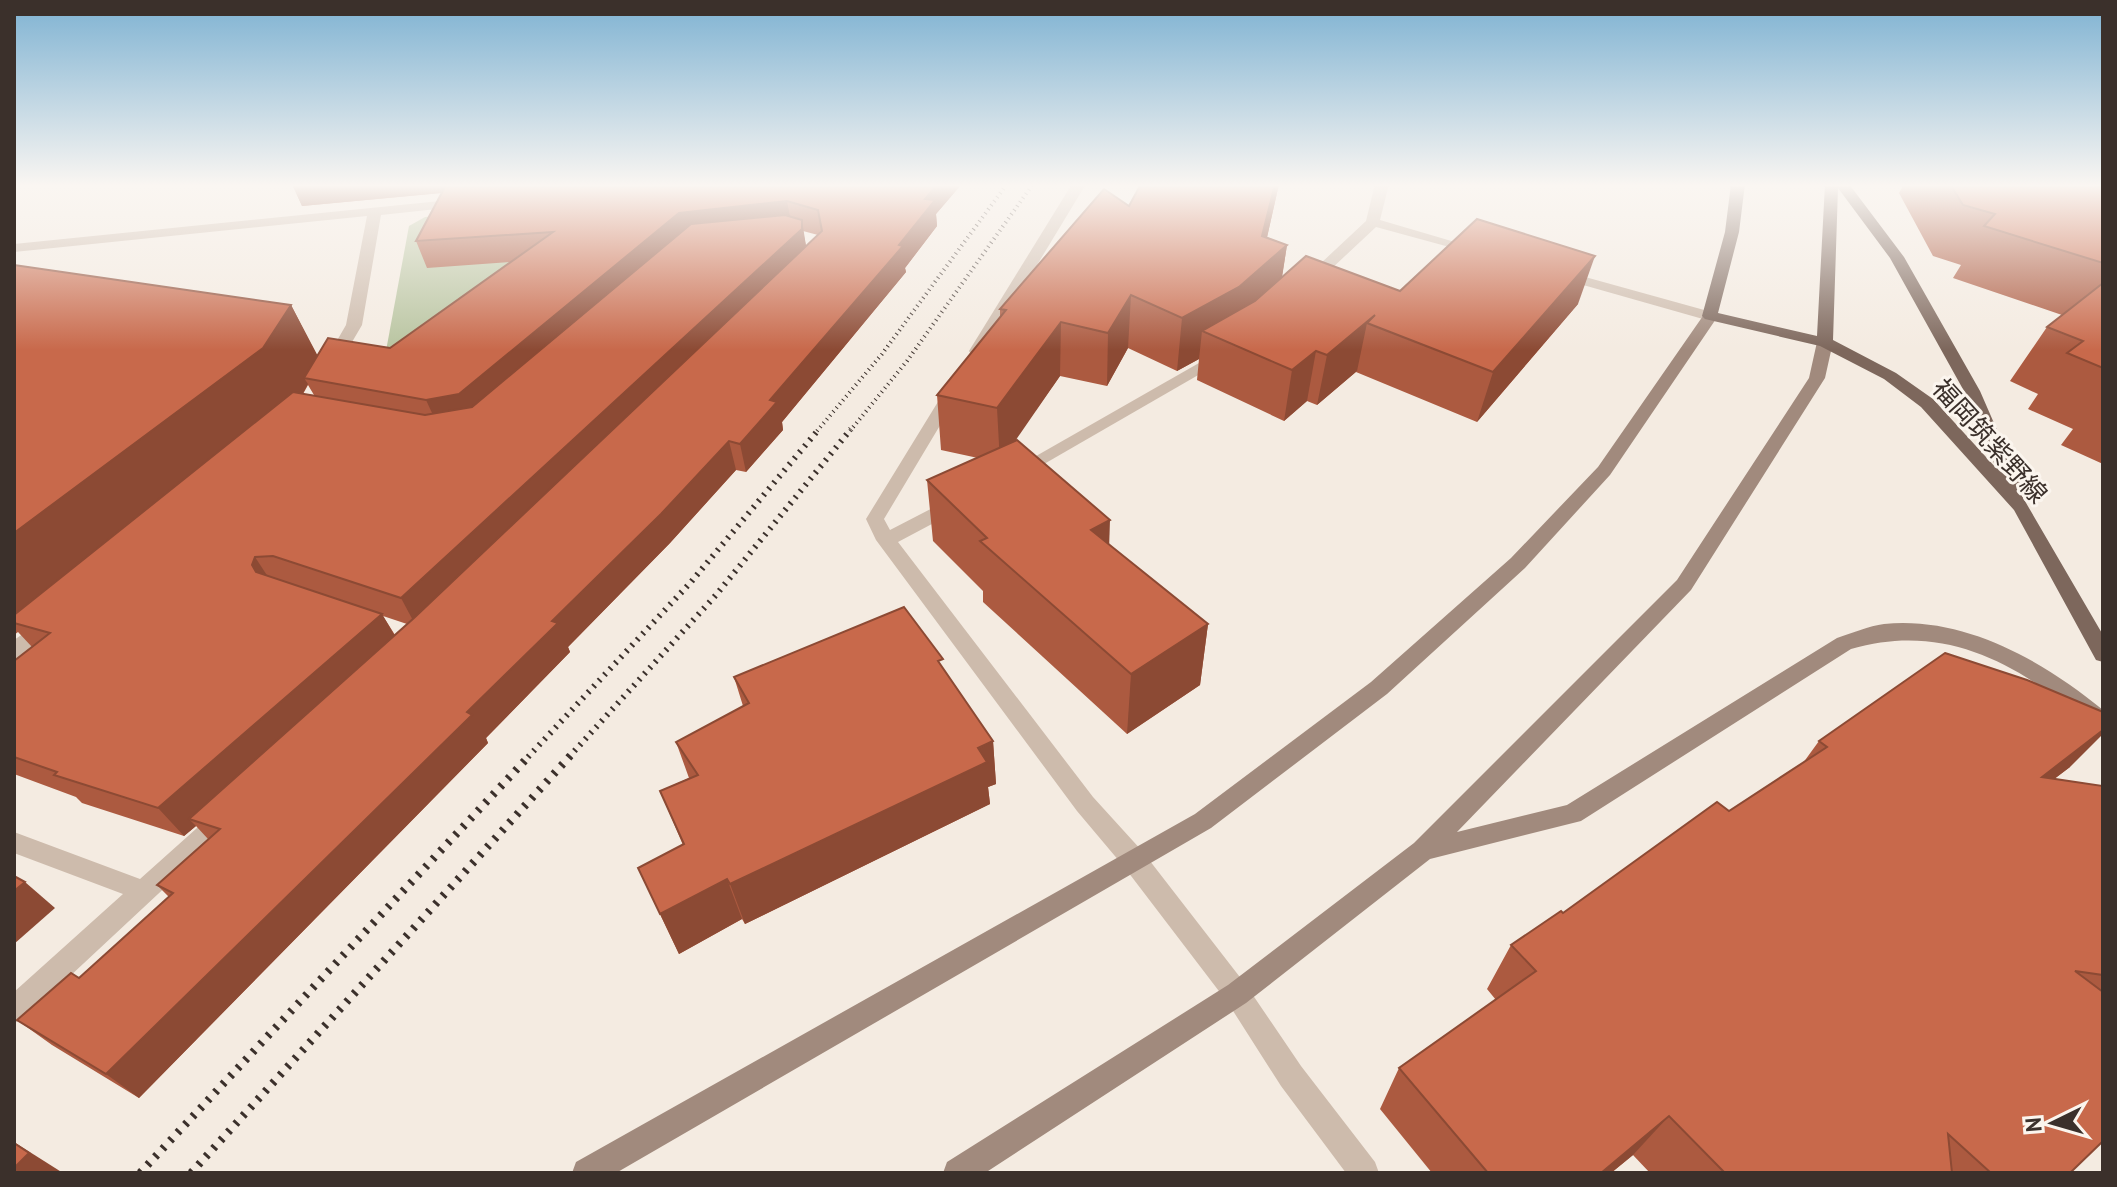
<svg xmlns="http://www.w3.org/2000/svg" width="2117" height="1187" viewBox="0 0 2117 1187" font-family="'PT Sans','Noto Sans JP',sans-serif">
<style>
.green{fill:#b8c4a0}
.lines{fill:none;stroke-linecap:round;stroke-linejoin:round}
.street{fill:#cdbbac;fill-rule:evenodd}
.secondary{fill:#a18a7d;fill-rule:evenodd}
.primary{fill:#7d675c;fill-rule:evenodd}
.rail-far2{stroke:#3b302b;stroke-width:4;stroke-dasharray:1 4;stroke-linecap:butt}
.rail-far1{stroke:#3b302b;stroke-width:6;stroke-dasharray:2 6;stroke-linecap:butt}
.rail{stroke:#3b302b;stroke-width:8;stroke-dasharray:3 8;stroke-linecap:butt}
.wall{fill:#ac5a40;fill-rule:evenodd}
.shaded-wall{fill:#8c4a34}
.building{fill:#c8694b;stroke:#8c4a34;stroke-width:2}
.labels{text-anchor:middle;stroke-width:6;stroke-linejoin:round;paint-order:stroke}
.street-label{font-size:26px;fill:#3b302b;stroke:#fbf5ee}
</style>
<rect width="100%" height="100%" fill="#f4ebe1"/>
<path class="green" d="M 621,198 L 381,378 L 409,226 L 425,217 Z"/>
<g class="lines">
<g class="street">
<path d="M 1072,184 L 1086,184 L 985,351 L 977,356 L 971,354 L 969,351 Z"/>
<path d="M 1375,184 L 1389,184 L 1380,220 L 1482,250 L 1475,254 L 1376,227 L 1314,285 L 1304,285 L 1304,279 L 1366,221 Z"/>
<path d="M 460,199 L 467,203 L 465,206 L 381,215 L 362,325 L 338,366 L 332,368 L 324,363 L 346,325 L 367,216 L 14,252 L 14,244 Z"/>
<path d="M 1560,270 L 1715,313 L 1718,316 L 1710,321 L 1555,277 L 1555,271 Z"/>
<path d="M 1220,351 L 1226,353 L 1226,359 L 1025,475 L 1019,477 L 1010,471 Z"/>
<path d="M 952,387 L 960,392 L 884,519 L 890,530 L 948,500 L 962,500 L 964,504 L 962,508 L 898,542 L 1093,797 L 1143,852 L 1246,985 L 1301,1066 L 1375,1162 L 1379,1173 L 1346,1173 L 1281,1086 L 1228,1003 L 1125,868 L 1077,811 L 876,540 L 866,519 L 944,392 Z"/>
<path d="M 45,619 L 52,621 L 55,626 L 52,631 L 21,657 L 14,659 L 14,640 Z"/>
<path d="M 224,808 L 232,811 L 236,818 L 232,825 L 24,1019 L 14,1023 L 14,992 L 123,894 L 14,853 L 14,832 L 140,879 L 216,811 Z"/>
</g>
<g class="secondary">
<path d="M 1710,311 L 1718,316 L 1610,475 L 1525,568 L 1387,694 L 1211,828 L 616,1173 L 572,1173 L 576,1162 L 1195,814 L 1371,682 L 1511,558 L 1598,467 L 1705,313 Z"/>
<path d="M 1825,337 L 1833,342 L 1825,378 L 1691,590 L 1457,832 L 1567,805 L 1837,638 C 1852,633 1869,626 1884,624 C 1965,616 2043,661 2103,710 L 2103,731 L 2095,728 C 2022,667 1949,621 1851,649 L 1581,821 L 1430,859 L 1246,1003 L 985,1173 L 943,1173 L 947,1162 L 1228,985 L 1414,843 L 1677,580 L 1809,378 L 1817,342 Z"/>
</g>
<path class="primary" d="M 1731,184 L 1745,184 L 1739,232 L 1718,313 L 1817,336 L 1825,184 L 1849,184 L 1904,257 L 1980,391 L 2024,492 L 2022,496 L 2103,635 L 2103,662 L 2096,660 L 2014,510 L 1921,407 L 1884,379 L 1820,346 L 1705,319 L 1702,316 L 1725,232 ZM 1838,188 L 1890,258 L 1964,391 L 1996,468 L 1933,399 L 1896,373 L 1833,340 Z"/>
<g class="rail-far2">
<path d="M 817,431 L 882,354 L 1007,184"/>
<path d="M 850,431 L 907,361 L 1033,184"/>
</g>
<g class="rail-far1">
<path d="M 528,757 L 691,582 L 819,429"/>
<path d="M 569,757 L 716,595 L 851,429"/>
</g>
<g class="rail">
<path d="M 140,1173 L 530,755"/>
<path d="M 191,1173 L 571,755"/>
</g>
</g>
<g class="wall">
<path d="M 292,184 L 960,184 L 960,186 L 936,214 L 937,226 L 905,268 L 906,272 L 782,422 L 783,430 L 746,472 L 736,470 L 670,543 L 568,647 L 570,652 L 486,738 L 488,743 L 139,1098 L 52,1045 L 17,1020 L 79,978 L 169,897 L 157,885 L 208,839 L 196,826 L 184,836 L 82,803 L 76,797 L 14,774 L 14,661 L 32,647 L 18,632 L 14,635 L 14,265 L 291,305 L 317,356 L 390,348 L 511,262 L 427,268 L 416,241 L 442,193 L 302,206 ZM 803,231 L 818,235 L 806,246 ZM 308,385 L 314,395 L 303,394 ZM 383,616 L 407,624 L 395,635 Z"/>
<path d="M 1141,184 L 1279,184 L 1267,237 L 1287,245 L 1282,276 L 1400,291 L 1578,304 L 1477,422 L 1356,372 L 1357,371 L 1317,405 L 1307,401 L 1284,421 L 1197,380 L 1199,359 L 1177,371 L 1128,348 L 1107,386 L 1060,376 L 1014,441 L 1109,545 L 1208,624 L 1200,685 L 1127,734 L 983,602 L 983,591 L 933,541 L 927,480 L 978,458 L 941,450 L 937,395 L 1000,317 L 1000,309 L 1129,206 Z"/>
<path d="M 1904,184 L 2091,184 L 2103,187 L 2103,464 L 2061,445 L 2073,429 L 2028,409 L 2038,394 L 2010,381 L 2047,327 L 2062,315 L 1953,278 L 1961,265 L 1933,256 L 1899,193 Z"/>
<path d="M 944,670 L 993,741 L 996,784 L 988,787 L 990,804 L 745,924 L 742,919 L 679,954 L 638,868 L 683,845 L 660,791 L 689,778 L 676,742 L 743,706 L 734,677 Z"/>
<path d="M 1819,741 L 2070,767 L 2054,779 L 2103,786 L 2103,1141 L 2070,1173 L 1650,1173 L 1633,1155 L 1611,1173 L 1432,1173 L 1380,1109 L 1399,1068 L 1496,1000 L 1487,989 L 1511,945 L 1729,811 L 1803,763 Z"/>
</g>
<g class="shaded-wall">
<path d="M 292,184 L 582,184 L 461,191 L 302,206 Z"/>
<path d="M 938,184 L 960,184 L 960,186 L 936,214 L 937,226 L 905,268 L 906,272 L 782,422 L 783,430 L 746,472 L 740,444 L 770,400 L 899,245 L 925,199 Z"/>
<path d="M 1275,184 L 1279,184 L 1260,269 L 1287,245 L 1279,297 L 1202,331 L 1199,359 L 1177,371 L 1182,318 L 1262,236 Z"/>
<path d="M 787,201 L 792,227 L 472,422 L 439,428 L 426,400 L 679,213 Z"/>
<path d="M 802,220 L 806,246 L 417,628 L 401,598 Z"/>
<path d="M 1595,256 L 1578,304 L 1477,422 L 1493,372 Z"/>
<path d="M 1131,295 L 1128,348 L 1107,386 L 1108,333 Z"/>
<path d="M 291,305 L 321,362 L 304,378 L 308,384 L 296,406 L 14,623 L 14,533 Z"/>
<path d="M 1375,315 L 1367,323 L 1357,371 L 1317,405 L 1327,355 Z"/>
<path d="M 1061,322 L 1060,376 L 1000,463 L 997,408 Z"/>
<path d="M 1316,351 L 1307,401 L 1284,421 L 1292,370 Z"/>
<path d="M 729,441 L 736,470 L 670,543 L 568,647 L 570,652 L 486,738 L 488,743 L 139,1098 L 106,1074 L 467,712 L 552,621 Z"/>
<path d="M 1110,520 L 1108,580 L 1091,530 Z"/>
<path d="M 255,557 L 274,586 L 271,595 L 252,565 Z"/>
<path d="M 382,614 L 399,643 L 189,819 L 196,826 L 184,836 L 158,808 Z"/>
<path d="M 1208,624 L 1200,685 L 1127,734 L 1131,674 Z"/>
<path d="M 2103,730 L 2103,734 L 2070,767 L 1994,825 L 2042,777 Z"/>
<path d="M 993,741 L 996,784 L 988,787 L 990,804 L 745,924 L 730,884 Z"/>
<path d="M 727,879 L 742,919 L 679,954 L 660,914 Z"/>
<path d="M 25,882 L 55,908 L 14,944 L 14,891 Z"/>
<path d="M 1669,1116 L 1633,1155 L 1611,1173 L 1601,1173 Z"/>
<path d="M 14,1142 L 63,1173 L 14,1173 Z"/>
</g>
<g class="building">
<path d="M 455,184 L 938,184 L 925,199 L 935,200 L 899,245 L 903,246 L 770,400 L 777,402 L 740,444 L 729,441 L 661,514 L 552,621 L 558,623 L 467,712 L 472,715 L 106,1074 L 17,1020 L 71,973 L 79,978 L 173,893 L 157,885 L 220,829 L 189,819 L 414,618 L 822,231 L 818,210 L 787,201 L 679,213 L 459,394 L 426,400 L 304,378 L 328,338 L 390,348 L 553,232 L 416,241 L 446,185 Z"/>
<path d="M 1141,184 L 1275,184 L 1262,236 L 1287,245 L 1239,287 L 1182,318 L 1131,295 L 1108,333 L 1061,322 L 997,408 L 937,395 L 1006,310 L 1000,309 L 1104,189 L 1129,206 Z"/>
<path d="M 1950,184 L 2091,184 L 2103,187 L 2103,263 L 1984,226 L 1995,214 L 1963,205 Z"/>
<path d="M 785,215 L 802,220 L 802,229 L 401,598 L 273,556 L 255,557 L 252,565 L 256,572 L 382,614 L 158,808 L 54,775 L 57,772 L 14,757 L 14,661 L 50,633 L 14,623 L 14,615 L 293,392 L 425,415 L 472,407 L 691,224 Z"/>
<path d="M 1477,219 L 1595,256 L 1493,372 L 1367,323 L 1375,315 L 1327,355 L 1316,351 L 1292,370 L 1202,331 L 1255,301 L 1306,256 L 1400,291 Z"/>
<path d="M 14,265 L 291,305 L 263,348 L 14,533 Z"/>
<path d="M 2103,283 L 2103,368 L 2067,353 L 2083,341 L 2047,327 Z"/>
<path d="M 1017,440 L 1110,520 L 1091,530 L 1208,624 L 1131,674 L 980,541 L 987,538 L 927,480 Z"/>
<path d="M 904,607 L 943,659 L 938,661 L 993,741 L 978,748 L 987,762 L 730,884 L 727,879 L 660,914 L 638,868 L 684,844 L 660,791 L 698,775 L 676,742 L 749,703 L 734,677 Z"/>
<path d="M 1945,653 L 2027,680 L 2103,712 L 2103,730 L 2042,777 L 2103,786 L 2103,975 L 2075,971 L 2103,992 L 2103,1141 L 2070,1173 L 1991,1173 L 1948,1134 L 1952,1173 L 1725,1173 L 1669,1116 L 1601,1173 L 1488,1173 L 1399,1068 L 1536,971 L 1511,945 L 1561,911 L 1563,913 L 1717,802 L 1729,811 L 1827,747 L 1819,741 Z"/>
<path d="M 14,876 L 25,882 L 14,891 Z"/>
<path d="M 14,1143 L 29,1153 L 14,1168 Z"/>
</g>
<linearGradient id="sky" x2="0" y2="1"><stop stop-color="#7eb2d2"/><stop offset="0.53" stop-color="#faf6f2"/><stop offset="1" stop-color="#faf6f2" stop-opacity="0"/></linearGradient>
<rect width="2117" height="350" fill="url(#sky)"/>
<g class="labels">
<g class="street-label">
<text transform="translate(1990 441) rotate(48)" y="9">福岡筑紫野線</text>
</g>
</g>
<rect width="2117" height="1187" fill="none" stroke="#3b302b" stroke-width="32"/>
<g transform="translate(2053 1123) rotate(265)" stroke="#fbf5ee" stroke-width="6" paint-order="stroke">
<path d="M0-6L14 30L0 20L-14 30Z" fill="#3b302b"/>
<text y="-12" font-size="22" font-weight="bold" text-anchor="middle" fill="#3b302b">N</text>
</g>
</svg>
